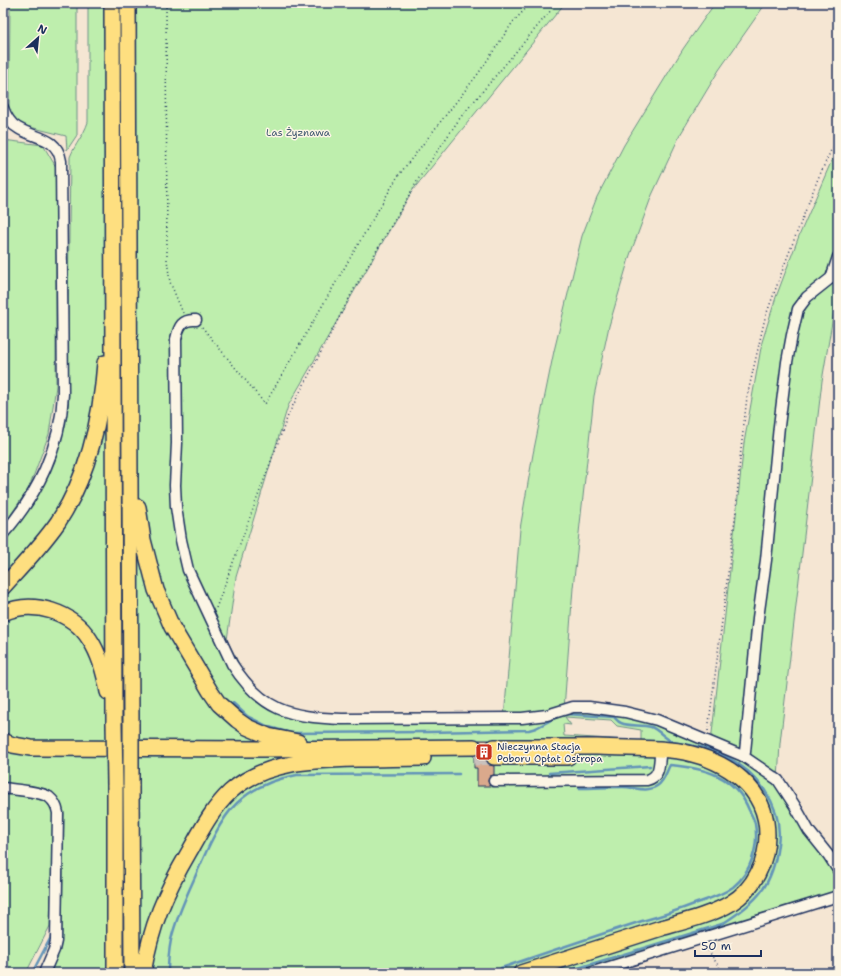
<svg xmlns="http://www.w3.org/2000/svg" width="841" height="976" viewBox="0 0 841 976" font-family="'Shantell Sans',sans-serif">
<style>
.green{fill:#beeead;stroke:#6c8e86;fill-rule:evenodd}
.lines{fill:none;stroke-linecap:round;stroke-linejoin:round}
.stream{stroke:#6394b8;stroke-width:2.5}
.building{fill:#daa98c;stroke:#1b2f5e}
.highway-tunnel{stroke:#c9c1bc;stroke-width:15;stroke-dasharray:15 8;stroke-linecap:butt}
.minor-casing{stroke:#1b2f5e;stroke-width:13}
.highway-casing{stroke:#1b2f5e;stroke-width:18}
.path{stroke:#1b2f5e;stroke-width:1.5;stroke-dasharray:1 3;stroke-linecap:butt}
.minor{stroke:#fcf5e5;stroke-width:10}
.highway{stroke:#fedf80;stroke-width:15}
.highway-bridge-casing{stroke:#1b2f5e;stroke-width:18;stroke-linecap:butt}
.highway-bridge{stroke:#fedf80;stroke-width:15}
.labels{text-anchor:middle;stroke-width:3;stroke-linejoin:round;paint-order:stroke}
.park-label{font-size:10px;fill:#3c556e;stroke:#fcf5e5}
.poi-label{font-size:10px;fill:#1b2f5e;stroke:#fcf5e5;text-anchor:start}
</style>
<rect width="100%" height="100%" fill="#f5e6d3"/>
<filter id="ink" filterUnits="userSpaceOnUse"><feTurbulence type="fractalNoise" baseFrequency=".025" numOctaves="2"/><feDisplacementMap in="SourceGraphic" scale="8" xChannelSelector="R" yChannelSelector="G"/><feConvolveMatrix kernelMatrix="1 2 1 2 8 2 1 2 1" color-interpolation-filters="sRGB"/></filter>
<g filter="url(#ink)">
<g class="green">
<path d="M 10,3 L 77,3 L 77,135 L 67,150 L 66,136 L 18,124 L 9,111 Z"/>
<path d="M 88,3 L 565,3 L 412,191 L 288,406 L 236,577 L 227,640 L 239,664 L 245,674 L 262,693 L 270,699 L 300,714 L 504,718 L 520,529 L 533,454 L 554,351 L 582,236 L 597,197 L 624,145 L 683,49 L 715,3 L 766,3 L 719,70 L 680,135 L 652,195 L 630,255 L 609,326 L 594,396 L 573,588 L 564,709 L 625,712 L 711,742 L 744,443 L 762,342 L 776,297 L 799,236 L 838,146 L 838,287 L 822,381 L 780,743 L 778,780 L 838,870 L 838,896 L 590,973 L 46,973 L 62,936 L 64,814 L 62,809 L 57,801 L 3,786 L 3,534 L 35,489 L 67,393 L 70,157 C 75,144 84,135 88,122 ZM 565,717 L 611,720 L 617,726 L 641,730 L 641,741 L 564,736 L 563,724 L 571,725 Z"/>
<path d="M 3,140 L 43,145 L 56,167 L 56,386 L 49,434 L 29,488 L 3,526 Z"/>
<path d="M 3,793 L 37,799 L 47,802 L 53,811 L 50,926 L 26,973 L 3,973 Z"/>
</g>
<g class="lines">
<g class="stream">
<path d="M 233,703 L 247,716 L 269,727 L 291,733 L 429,732 L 529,730 L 536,728 L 557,717"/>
<path d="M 549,773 L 650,766"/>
<path d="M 501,968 C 548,952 595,936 642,921 C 661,916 679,910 697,903 C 709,899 722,895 733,887 C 751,873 759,846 755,824 C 754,819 751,814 749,810 C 735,775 704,768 670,765 C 666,772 665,781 657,786 C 646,793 635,787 623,787 C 608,787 594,788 579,788"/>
<path d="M 32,973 L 51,937"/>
<path d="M 168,973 C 168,962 169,950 171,940 C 176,918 186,897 195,877 C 205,854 219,820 237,803 C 254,787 274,779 297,775 L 459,774"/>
<path d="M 562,973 L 722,924 C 757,902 773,886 778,844 C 784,804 755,769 720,754 C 712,750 703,747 694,746 C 688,744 680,744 673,742 C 665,739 659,730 651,727 C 641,724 630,727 621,723 C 618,722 616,719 614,717 L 565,714"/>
</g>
</g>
<path class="building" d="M 479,740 L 489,740 L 485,747 L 487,752 L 485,757 L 486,762 L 489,765 L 494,766 L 494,775 L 490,776 L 488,781 L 490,786 L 477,786 L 477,768 L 474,768 L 474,756 L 479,755 L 482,752 L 483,747 L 482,743 Z"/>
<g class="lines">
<path class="highway-tunnel" d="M 474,758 L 494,757"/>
<g class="minor-casing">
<g id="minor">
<path d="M 3,108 C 6,116 10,124 18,128 C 35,139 57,136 61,161 L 63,394 C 61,446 37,496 3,534"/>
<path d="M 196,320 C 182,319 179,326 176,339 L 177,443 L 175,485 L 176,507 L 181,540 L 188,570 L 232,664 C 262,711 289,717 342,719 L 522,718 L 547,715 L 573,707 L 589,707 L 625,712 L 657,720 L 743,756 L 778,780 L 795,806 L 809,831 L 829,856 L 838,870"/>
<path d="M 743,756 L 745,752 L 758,618 L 766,560 L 779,426 L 787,362 L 792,335 L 798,309 L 807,297 L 831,278 L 838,257"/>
<path d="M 494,781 L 647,780 C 659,777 659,767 660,756"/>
<path d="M 3,788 C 15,790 40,791 49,797 C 54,801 57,807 58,813 L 56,941 L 54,950 L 44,973"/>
<path d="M 590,973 L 838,896"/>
</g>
</g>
<g class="highway-casing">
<g id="highway">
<path d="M 112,3 L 114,723"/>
<path d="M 128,3 L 131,723"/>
<path d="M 138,507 L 143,540 L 156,590 L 172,627 L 210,691 L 219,704 L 237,720 L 247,727 L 268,736 L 298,742"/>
<path d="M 3,587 C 22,566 42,545 58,522 C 89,475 101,419 105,363"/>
<path d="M 3,613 C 33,599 73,612 90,640 C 100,655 105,675 108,692"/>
<path d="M 3,741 L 13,745 L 31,748 L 262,749 L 474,747"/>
<path d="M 494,747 C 528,747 563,747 597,747 C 618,748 639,748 659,749 C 668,750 676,750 684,752 C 726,761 767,787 767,835 C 767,862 754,889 731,903 C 712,915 682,922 661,928 C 614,943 567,958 521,973"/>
<path d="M 494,757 L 568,757"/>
<path d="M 115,785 L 115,973"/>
<path d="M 131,785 L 132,973"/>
<path d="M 143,973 C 151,926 165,893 189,852 C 201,831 212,809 230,792 C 265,760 317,760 362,759 C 382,759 402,758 423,758"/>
</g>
</g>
<g class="path">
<path d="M 166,3 L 167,260 L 170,282 L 183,313"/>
<path d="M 202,327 L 265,404 L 398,176 L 478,74 L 513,22 L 531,3"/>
<path d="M 216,608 L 289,413 L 353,291 L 419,178 L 460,118 L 557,3"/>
<path d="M 708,731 L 736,510 L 740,458 L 747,397 L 765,318 L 787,258 L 817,181 L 838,135"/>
<path d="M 706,947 L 723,973"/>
</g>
<use href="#minor" class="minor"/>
<use href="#highway" class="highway"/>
<g class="highway-bridge-casing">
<g id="highway-bridge">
<path d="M 114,723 L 115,785"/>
<path d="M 131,723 L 131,785"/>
</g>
</g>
<use href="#highway-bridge" class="highway-bridge"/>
</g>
</g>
<defs>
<g id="building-square" transform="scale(0.9)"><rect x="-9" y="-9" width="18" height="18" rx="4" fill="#c8321e" stroke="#fcf5e5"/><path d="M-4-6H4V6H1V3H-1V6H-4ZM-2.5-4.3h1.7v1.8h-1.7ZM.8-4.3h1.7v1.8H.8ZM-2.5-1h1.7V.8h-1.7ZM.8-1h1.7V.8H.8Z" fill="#fff"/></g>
</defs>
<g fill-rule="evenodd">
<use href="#building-square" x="484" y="752"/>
</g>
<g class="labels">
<g class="park-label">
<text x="298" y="136">Las Żyznawa</text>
</g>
<g class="poi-label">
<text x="497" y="750">Nieczynna Stacja<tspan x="497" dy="12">Poboru Opłat Ostropa</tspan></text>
</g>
</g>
<rect width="841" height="976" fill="none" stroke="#fcf5e5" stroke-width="16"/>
<rect x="8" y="8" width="825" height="960" fill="none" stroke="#1b2f5e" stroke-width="1.5" filter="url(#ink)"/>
<g transform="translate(38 38) rotate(27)" stroke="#fcf5e5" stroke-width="3" paint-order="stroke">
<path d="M0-3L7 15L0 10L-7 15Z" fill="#1b2f5e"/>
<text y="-6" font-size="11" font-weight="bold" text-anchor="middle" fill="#1b2f5e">N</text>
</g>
<path d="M695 950v6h66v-6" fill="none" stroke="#1b2f5e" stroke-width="2"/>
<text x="701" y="950" font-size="12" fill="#1b2f5e" stroke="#fcf5e5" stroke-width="3" paint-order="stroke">50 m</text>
</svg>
